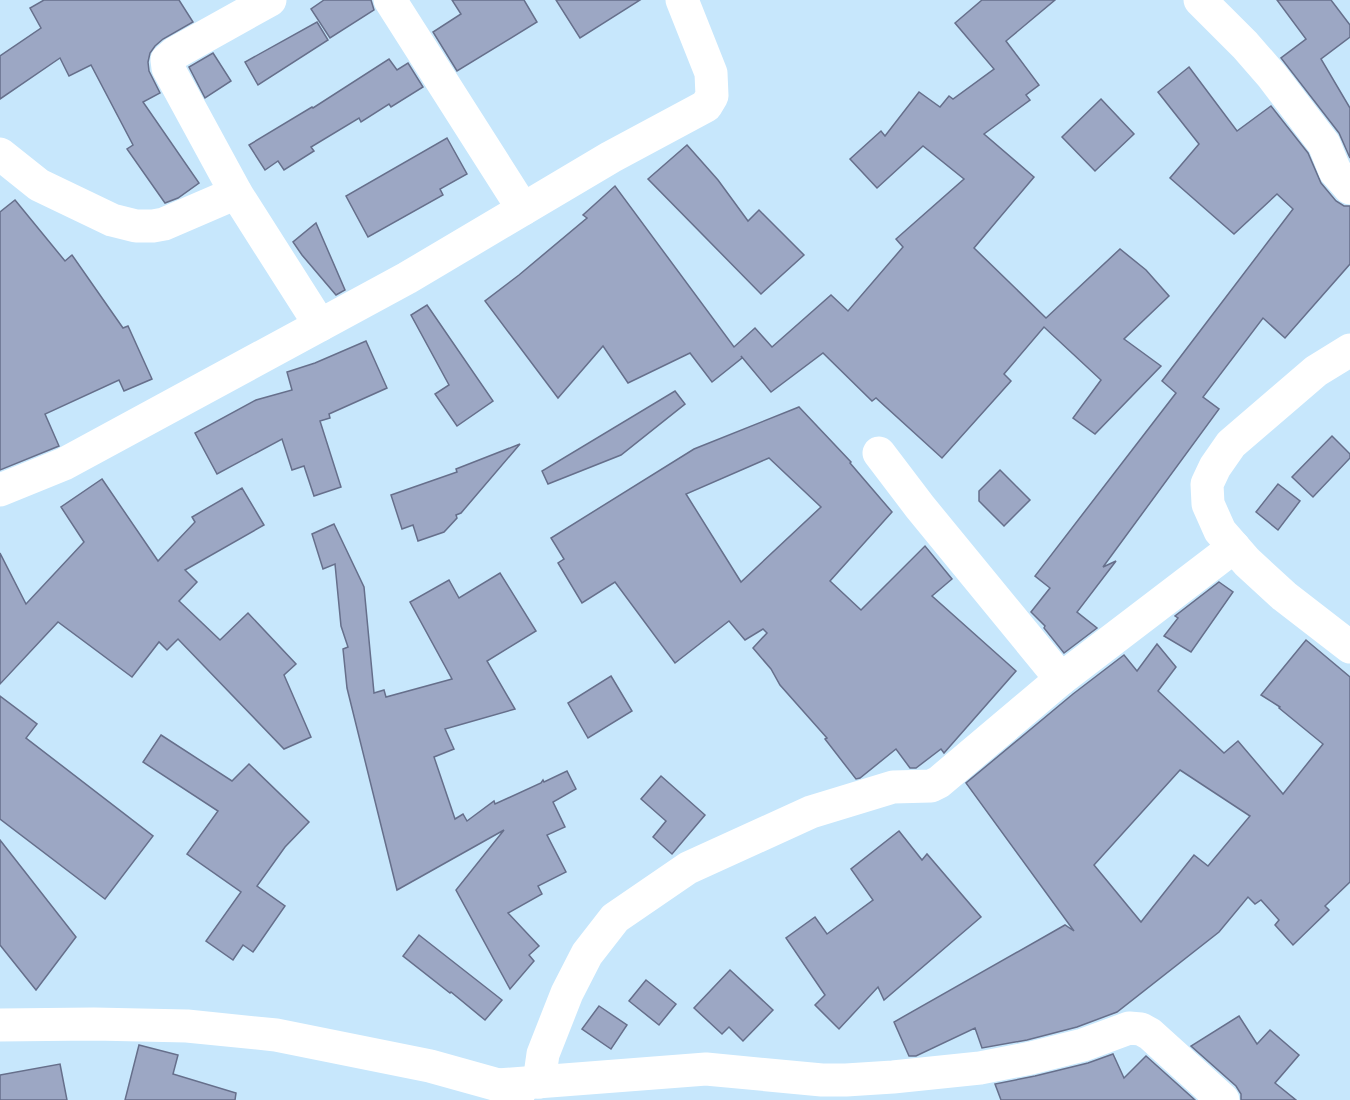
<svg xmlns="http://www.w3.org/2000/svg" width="1350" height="1100" viewBox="0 0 1350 1100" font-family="'Zilla Slab',serif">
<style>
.building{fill:#9ca7c4;stroke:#666f8b;stroke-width:1.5;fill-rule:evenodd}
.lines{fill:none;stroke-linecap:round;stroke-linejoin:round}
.street{stroke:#fff;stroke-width:33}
</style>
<rect width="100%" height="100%" fill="#c7e7fc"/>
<g class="building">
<path d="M 44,0 L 179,0 L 193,22 L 163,39 L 155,46 L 150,53 L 148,62 L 149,71 L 160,93 L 143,102 L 199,183 L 178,198 L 165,203 L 127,149 L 133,145 L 91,65 L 69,76 L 60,58 L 0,99 L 0,56 L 41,28 L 30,8 Z"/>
<path d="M 324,0 L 371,0 L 374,10 L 330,38 L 311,9 Z"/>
<path d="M 452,0 L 524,0 L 537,22 L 457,71 L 433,32 L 461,14 Z"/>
<path d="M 556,0 L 640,0 L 580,38 Z"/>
<path d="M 982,0 L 1055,0 L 1006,41 L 1039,85 L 1026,95 L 1030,100 L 984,134 L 1034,177 L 974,248 L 1046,318 L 1120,249 L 1146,270 L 1169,296 L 1124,339 L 1161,366 L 1095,434 L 1073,418 L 1101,380 L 1044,327 L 1004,374 L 1011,381 L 942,458 L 876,398 L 872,401 L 823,353 L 771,392 L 741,356 L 742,358 L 712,382 L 690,353 L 628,383 L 603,346 L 558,398 L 485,301 L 519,275 L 587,218 L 583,215 L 615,186 L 734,347 L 755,328 L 772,347 L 831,295 L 848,311 L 903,247 L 896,239 L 964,179 L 923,146 L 877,188 L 850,159 L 881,131 L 885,136 L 919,92 L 940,107 L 949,96 L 953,99 L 994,69 L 955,23 Z"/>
<path d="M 1277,0 L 1331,0 L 1350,25 L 1350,37 L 1321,59 L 1350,108 L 1350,158 L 1339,133 L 1281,58 L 1306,39 Z"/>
<path d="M 317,22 L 328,40 L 258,85 L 245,62 Z"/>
<path d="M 213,53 L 231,81 L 205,98 L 189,67 Z"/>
<path d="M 389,59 L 397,70 L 408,63 L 423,87 L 391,107 L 389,104 L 361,122 L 359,118 L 311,147 L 314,151 L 284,170 L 278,161 L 265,170 L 249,145 L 312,107 L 313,108 Z"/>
<path d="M 1189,67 L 1237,131 L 1271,106 L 1308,153 L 1321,183 L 1336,201 L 1344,206 L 1350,206 L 1350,264 L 1285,338 L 1263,318 L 1203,397 L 1219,409 L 1103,567 L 1116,561 L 1077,612 L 1097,628 L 1064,653 L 1044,628 L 1045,626 L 1031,612 L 1050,588 L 1035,576 L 1176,393 L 1162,381 L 1293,209 L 1277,194 L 1234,234 L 1170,178 L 1199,144 L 1158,92 Z"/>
<path d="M 1101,99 L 1134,134 L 1095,171 L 1062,137 Z"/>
<path d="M 447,138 L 467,174 L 440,189 L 443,195 L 368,237 L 346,196 Z"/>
<path d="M 687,145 L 718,180 L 748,221 L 759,210 L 804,255 L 761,294 L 648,179 Z"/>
<path d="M 15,200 L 65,261 L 72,255 L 123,328 L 128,326 L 152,379 L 124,391 L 119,380 L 45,414 L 59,446 L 0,470 L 0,212 Z"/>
<path d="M 316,223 L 345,290 L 336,295 L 302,255 L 293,242 Z"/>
<path d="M 427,305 L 493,401 L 457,426 L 435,394 L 449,385 L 411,315 Z"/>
<path d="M 366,341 L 387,388 L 329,414 L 330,418 L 320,421 L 341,487 L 314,496 L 304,466 L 292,470 L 282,439 L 217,474 L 195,433 L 256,400 L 292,390 L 287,372 L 315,363 Z"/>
<path d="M 675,391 L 685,404 L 621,455 L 548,484 L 542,471 Z"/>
<path d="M 799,407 L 851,462 L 850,463 L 892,512 L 830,581 L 861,610 L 925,546 L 952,579 L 932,596 L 1016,671 L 944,753 L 941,749 L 916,768 L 910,768 L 896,749 L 860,778 L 856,779 L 825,739 L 827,738 L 780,685 L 771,669 L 753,648 L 767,633 L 763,629 L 745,640 L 729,621 L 675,663 L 615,582 L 582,603 L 558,563 L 564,559 L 551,538 L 694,449 ZM 769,458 L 821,507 L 741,582 L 686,494 Z"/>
<path d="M 1332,436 L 1350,454 L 1350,458 L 1313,497 L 1292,477 Z"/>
<path d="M 520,444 L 461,513 L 456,515 L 457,518 L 444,532 L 418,541 L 413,525 L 402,529 L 391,495 L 457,472 L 456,469 Z"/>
<path d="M 1000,470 L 1030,500 L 1004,526 L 979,501 L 979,491 Z"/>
<path d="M 102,479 L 158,561 L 195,522 L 192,517 L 242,488 L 264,525 L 185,570 L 197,582 L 179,601 L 220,640 L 248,613 L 296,664 L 284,675 L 311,737 L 284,749 L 178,639 L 167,650 L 159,642 L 132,677 L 58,622 L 0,684 L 0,553 L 26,604 L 84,542 L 61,507 Z"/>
<path d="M 1278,484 L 1300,501 L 1278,530 L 1256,512 Z"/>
<path d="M 334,524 L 364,587 L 374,693 L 384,690 L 386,697 L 452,679 L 410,602 L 449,580 L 459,598 L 500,573 L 536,631 L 487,661 L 515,709 L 445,729 L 454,749 L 434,757 L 455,819 L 463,814 L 467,821 L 494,801 L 495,804 L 541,783 L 543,780 L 544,782 L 567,771 L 576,789 L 553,802 L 565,827 L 547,835 L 566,872 L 538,886 L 542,894 L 508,913 L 539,946 L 529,955 L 534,961 L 510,989 L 456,890 L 504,830 L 397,890 L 347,688 L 343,649 L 348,647 L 341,626 L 335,564 L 323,569 L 312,534 Z"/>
<path d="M 1219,582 L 1233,592 L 1191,652 L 1164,636 L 1178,618 L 1175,616 Z"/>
<path d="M 1306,640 L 1350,677 L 1350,882 L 1325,906 L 1329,910 L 1293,945 L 1275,925 L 1279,920 L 1261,900 L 1255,904 L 1248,897 L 1219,932 L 1117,1012 L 1077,1027 L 1027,1040 L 982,1048 L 975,1028 L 916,1056 L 909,1056 L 894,1022 L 1065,925 L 1074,931 L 966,783 L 1073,694 L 1124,655 L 1137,671 L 1157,644 L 1176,667 L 1158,691 L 1224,753 L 1238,741 L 1283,794 L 1323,744 L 1279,708 L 1280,707 L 1261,695 ZM 1180,770 L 1250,816 L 1208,866 L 1194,855 L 1141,922 L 1094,865 Z"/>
<path d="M 611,676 L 632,711 L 588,738 L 568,703 Z"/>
<path d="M 0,696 L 37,724 L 26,738 L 153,836 L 105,899 L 0,819 Z"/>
<path d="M 161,735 L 232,781 L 249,764 L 309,822 L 285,847 L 257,886 L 285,906 L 253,952 L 243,945 L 233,960 L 206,941 L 241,892 L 187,854 L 218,811 L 143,762 Z"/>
<path d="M 661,776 L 705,815 L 672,854 L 653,837 L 666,821 L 641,799 Z"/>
<path d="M 899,831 L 922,860 L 927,854 L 981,917 L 884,1000 L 878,987 L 839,1029 L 815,1005 L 825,995 L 786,938 L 815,917 L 827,934 L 873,900 L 851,869 Z"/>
<path d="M 0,840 L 76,937 L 36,990 L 0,945 Z"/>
<path d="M 419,935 L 502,1000 L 485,1020 L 451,992 L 450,993 L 403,956 Z"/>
<path d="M 730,970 L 773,1010 L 743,1041 L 729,1027 L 722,1034 L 694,1008 Z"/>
<path d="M 646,980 L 676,1004 L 659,1025 L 629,1001 Z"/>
<path d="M 599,1006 L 627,1025 L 611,1049 L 582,1029 Z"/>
<path d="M 1239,1016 L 1257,1044 L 1270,1030 L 1299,1055 L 1275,1083 L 1296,1100 L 1241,1100 L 1241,1094 L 1236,1086 L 1191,1046 Z"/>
<path d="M 139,1045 L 178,1055 L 173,1074 L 236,1093 L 235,1100 L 125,1100 Z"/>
<path d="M 1113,1054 L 1124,1078 L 1146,1056 L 1195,1100 L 1001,1100 L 995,1084 L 1035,1076 L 1088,1063 Z"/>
<path d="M 60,1064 L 67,1100 L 0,1100 L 0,1075 Z"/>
</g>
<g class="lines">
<g class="street">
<path d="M 270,0 L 175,53 L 167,60 L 168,68 L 236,193 L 320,325"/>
<path d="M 390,0 L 523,209"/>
<path d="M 1200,0 L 1245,45 L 1272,76 L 1324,144 L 1335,171 L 1350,188"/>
<path d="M 0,154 L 39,185 L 112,220 L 136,226 L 153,226 L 164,224 L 236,193"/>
<path d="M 1350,350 L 1316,371 L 1231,444 L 1215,467 L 1207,484 L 1208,504 L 1220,531 L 1247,562 L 1284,596 L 1350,647"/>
<path d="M 879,453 L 920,507 L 1061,679"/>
<path d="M 0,490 L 64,464 L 407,278 L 611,157 L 706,106 L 712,96 L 711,73 L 682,0"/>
<path d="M 0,1025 L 94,1024 L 187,1026 L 276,1035 L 430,1066 L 498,1085 L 519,1093"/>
<path d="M 539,1082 L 543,1054 L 567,993 L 587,954 L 615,918 L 688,868 L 811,812 L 893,787 L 931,786 L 939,782 L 1061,679 L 1234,547"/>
<path d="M 498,1085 L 706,1069 L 822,1080 L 846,1080 L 893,1077 L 980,1068 L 1031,1058 L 1083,1045 L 1129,1028 L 1141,1029 L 1150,1034 L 1223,1100"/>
</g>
</g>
</svg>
